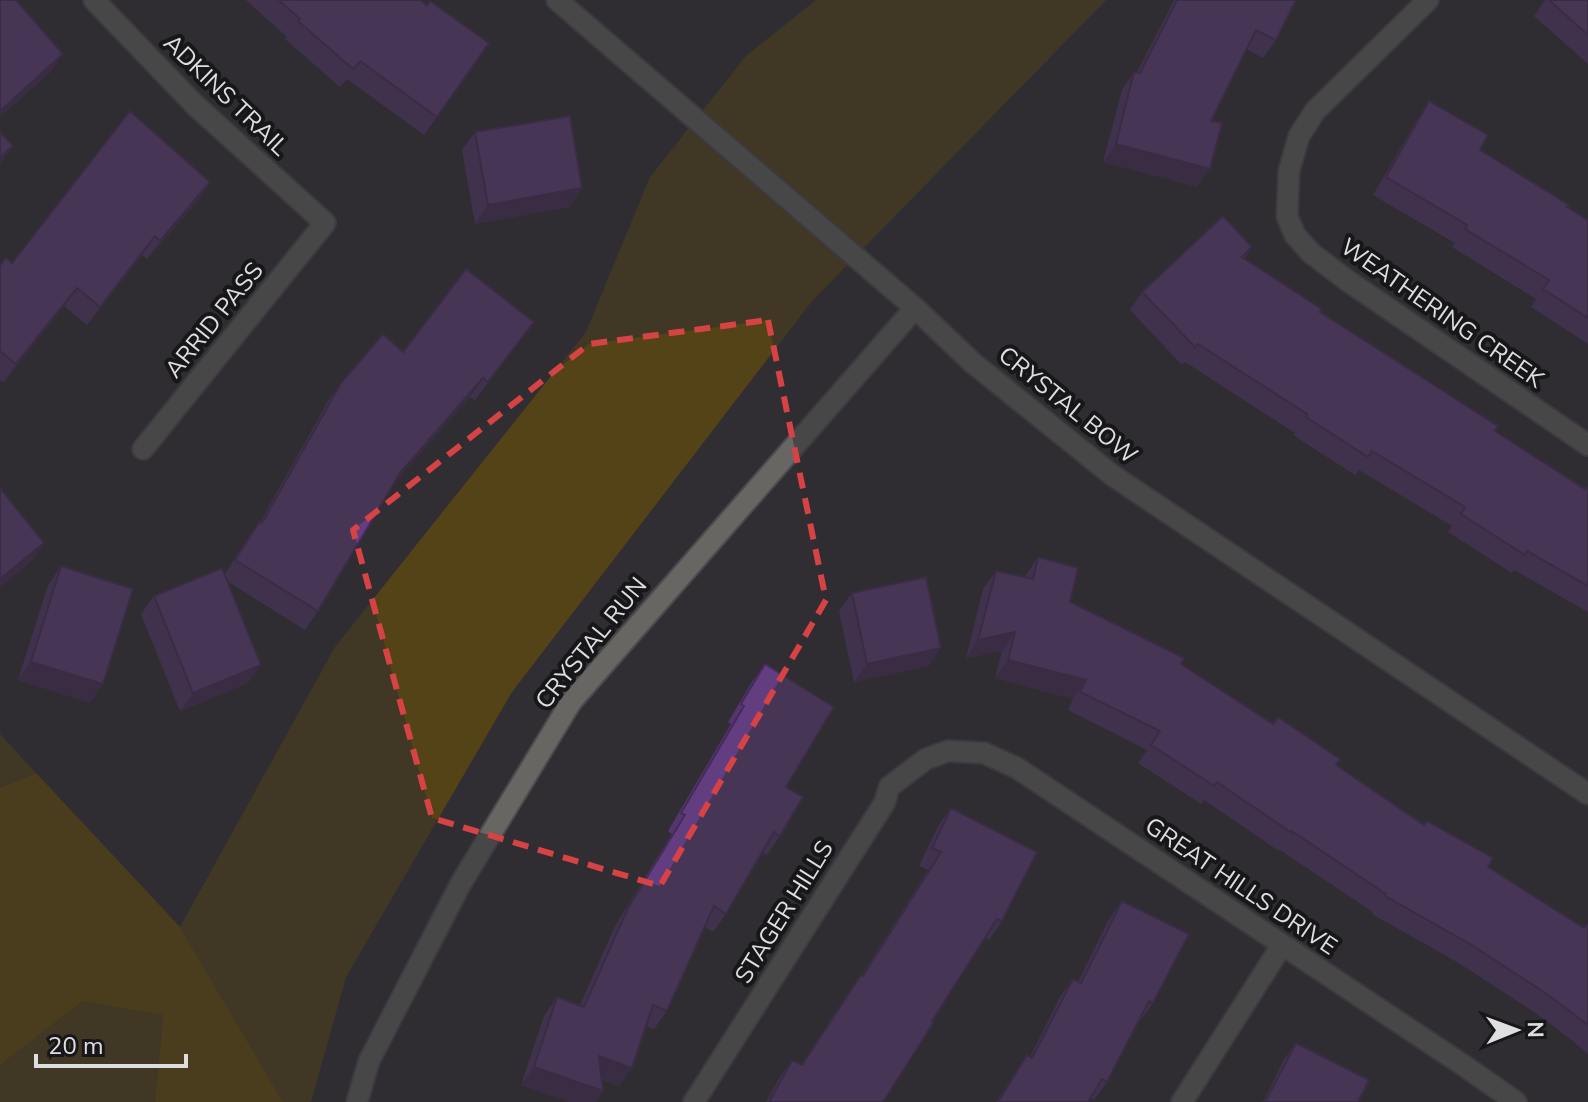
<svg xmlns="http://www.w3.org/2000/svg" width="1588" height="1102" viewBox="0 0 1588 1102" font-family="'Nunito Sans',sans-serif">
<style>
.green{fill:#554318}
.forest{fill:#6b5106}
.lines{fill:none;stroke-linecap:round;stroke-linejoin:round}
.street-casing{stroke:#4c4a4e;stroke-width:24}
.street{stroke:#676663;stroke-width:20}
.wall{fill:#54356f}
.shaded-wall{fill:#452b5a}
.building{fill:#623e81;stroke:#452b5a;stroke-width:2}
.marked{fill:none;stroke:#d74344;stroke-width:6;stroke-dasharray:16 10;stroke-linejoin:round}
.labels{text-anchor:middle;stroke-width:8;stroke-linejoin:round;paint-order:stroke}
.street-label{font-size:24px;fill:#dedde0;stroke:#171619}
</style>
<rect width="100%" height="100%" fill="#302e32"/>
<g class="green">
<path d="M 816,0 L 1106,0 L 812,301 L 512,692 L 346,977 L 311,1102 L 283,1102 L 180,927 L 335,647 L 586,332 L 650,177 L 746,56 Z"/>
<path d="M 0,734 L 36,773 L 0,788 Z"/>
<path d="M 83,1001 L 163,1014 L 155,1102 L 0,1102 L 0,1065 Z"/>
</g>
<path class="forest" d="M 36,773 L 180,927 L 283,1102 L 155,1102 L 163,1015 L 83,1001 L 0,1065 L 0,788 Z"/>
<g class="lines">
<g class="street-casing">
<g id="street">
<path d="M 94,0 L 195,105 L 325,223 L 143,449"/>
<path d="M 557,0 L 915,308 L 973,363 L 1112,475 L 1588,794"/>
<path d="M 1428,0 L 1315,111 L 1299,136 L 1289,171 L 1287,216 L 1295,235 L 1311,253 L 1348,281 L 1588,445"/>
<path d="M 357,1102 L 369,1061 L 461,883 L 571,702 L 915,308"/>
<path d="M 694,1102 L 885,802 L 889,787 L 926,759 L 948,751 L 984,753 L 1017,768 L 1466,1067 L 1516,1102"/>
<path d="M 1182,1102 L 1282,945"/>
</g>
</g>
<use href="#street" class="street"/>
</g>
<g class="wall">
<path d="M 246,0 L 420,0 L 427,6 L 489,43 L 424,135 L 347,79 L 340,87 L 285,39 L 287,37 Z"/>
<path d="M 1174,0 L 1296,0 L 1276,40 L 1263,58 L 1246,49 L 1211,121 L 1197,187 L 1103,162 L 1122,90 L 1134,72 L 1137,72 Z"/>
<path d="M 1545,0 L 1588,0 L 1588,64 L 1534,16 Z"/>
<path d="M 1429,101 L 1480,150 L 1588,220 L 1588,344 L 1531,307 L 1536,299 L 1452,247 L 1455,243 L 1373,195 L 1417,120 Z"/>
<path d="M 475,132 L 570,207 L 475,224 L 462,150 Z"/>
<path d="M 210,182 L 198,201 L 147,259 L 142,255 L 87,325 L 64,306 L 4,382 L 0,380 L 0,266 L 12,263 Z"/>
<path d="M 1252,247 L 1244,259 L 1320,312 L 1495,431 L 1584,489 L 1588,488 L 1588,612 L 1514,570 L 1512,573 L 1448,532 L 1452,526 L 1359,470 L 1355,475 L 1293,435 L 1295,433 L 1185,362 L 1182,365 L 1130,310 L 1142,292 Z"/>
<path d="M 534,322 L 475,400 L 470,397 L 393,484 L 318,611 L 305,630 L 227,581 L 248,683 L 180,711 L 141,614 L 154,596 L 225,574 L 247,539 L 260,521 L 261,521 L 328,401 L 341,383 L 403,352 Z"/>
<path d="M 1038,557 L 1070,602 L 1181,664 L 1336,765 L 1488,867 L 1584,928 L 1588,923 L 1588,1054 L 1569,1038 L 1534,1012 L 1457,962 L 1372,914 L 1373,912 L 1280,850 L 1279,851 L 1204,800 L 1201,804 L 1138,763 L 1147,750 L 1068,710 L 1073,699 L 995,678 L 1002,651 L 966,658 L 983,589 L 996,571 L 1025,577 Z"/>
<path d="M 61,566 L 90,703 L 18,680 L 48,585 Z"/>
<path d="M 852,593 L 929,666 L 854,682 L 839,611 Z"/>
<path d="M 765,664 L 786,787 L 780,836 L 767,855 L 762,852 L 726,914 L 713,932 L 705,927 L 667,1011 L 654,1029 L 646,1026 L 632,1068 L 619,1086 L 602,1080 L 603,1091 L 595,1102 L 570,1102 L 521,1085 L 544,1016 L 557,997 L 580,1005 L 615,926 L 672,834 L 668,831 L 731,724 L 728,722 L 752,682 Z"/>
<path d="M 951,808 L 1002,921 L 989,940 L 985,937 L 883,1102 L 766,1102 L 779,1078 L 792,1060 L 801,1065 L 848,993 L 861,975 L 862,975 L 928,870 L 919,866 L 938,826 Z"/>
<path d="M 1122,901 L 1153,1003 L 1140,1021 L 1139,1020 L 1107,1082 L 1094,1100 L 1091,1098 L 1088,1102 L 996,1102 L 1027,1055 L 1030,1057 L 1060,997 L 1073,979 L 1078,982 L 1109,919 Z"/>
<path d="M 1296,1043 L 1358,1102 L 1263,1102 L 1283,1061 Z"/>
</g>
<g class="shaded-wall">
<path d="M 63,54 L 51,72 L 0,117 L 0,111 Z"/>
<path d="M 1116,144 L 1210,169 L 1197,187 L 1103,162 Z"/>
<path d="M 13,146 L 0,164 L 0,157 Z"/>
<path d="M 210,182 L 198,201 L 147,259 L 160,241 Z"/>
<path d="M 582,188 L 570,207 L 475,224 L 488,205 Z"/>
<path d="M 155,236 L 142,255 L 87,325 L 100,307 Z"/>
<path d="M 77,288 L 64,306 L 4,382 L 16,364 Z"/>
<path d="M 534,322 L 521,340 L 475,400 L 488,382 Z"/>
<path d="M 483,378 L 470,397 L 387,491 L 400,473 Z"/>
<path d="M 44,543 L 32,561 L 0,587 L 0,579 Z"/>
<path d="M 1015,632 L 1002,651 L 966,658 L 978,640 Z"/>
<path d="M 941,648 L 929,666 L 854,682 L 867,664 Z"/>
<path d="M 1008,660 L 1086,680 L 1073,699 L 995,678 Z"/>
<path d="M 31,662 L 103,684 L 90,703 L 18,680 Z"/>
<path d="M 261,665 L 248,683 L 180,711 L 193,693 Z"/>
<path d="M 599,1056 L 632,1068 L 619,1086 L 586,1074 Z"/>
<path d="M 534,1067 L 603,1091 L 595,1102 L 570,1102 L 521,1085 Z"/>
</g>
<g class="building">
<path d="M 0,0 L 16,0 L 63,54 L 0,111 Z"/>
<path d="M 279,0 L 420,0 L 427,6 L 430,1 L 489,43 L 437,117 L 360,61 L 353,69 L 298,21 L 300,19 Z"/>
<path d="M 1177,0 L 1296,0 L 1276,40 L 1256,30 L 1211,121 L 1222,123 L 1210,169 L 1116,144 L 1134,72 L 1140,73 Z"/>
<path d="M 1549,0 L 1588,0 L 1588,35 Z"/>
<path d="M 1429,101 L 1488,135 L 1480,150 L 1569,205 L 1567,207 L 1588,220 L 1588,318 L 1543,289 L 1549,280 L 1465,229 L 1467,225 L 1386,177 Z"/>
<path d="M 130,111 L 210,182 L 160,241 L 155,236 L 100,307 L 77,288 L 16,364 L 0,351 L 0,266 L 6,258 L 12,263 Z"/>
<path d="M 570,116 L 582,188 L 488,205 L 475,132 Z"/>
<path d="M 0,132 L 13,146 L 0,157 Z"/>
<path d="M 1223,216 L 1252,247 L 1242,257 L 1322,309 L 1320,312 L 1498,426 L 1495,431 L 1585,489 L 1586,487 L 1588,488 L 1588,586 L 1527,551 L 1525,555 L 1461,514 L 1465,507 L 1372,451 L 1368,457 L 1306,417 L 1307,414 L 1198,344 L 1195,347 L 1142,292 Z"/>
<path d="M 466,269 L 534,322 L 488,382 L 483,378 L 400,473 L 318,611 L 235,560 L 260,521 L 262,523 L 341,383 L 383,334 L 403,352 Z"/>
<path d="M 0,488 L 44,543 L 0,579 Z"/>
<path d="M 1038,557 L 1078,568 L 1070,602 L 1184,658 L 1181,664 L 1273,724 L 1278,717 L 1340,759 L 1336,765 L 1424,825 L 1427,821 L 1493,858 L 1488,867 L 1584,928 L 1588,923 L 1588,1025 L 1547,994 L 1470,944 L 1385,896 L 1386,894 L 1292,831 L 1292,833 L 1217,782 L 1214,786 L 1151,745 L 1160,731 L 1080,692 L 1086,680 L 1008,660 L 1015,632 L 978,640 L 996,571 L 1033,579 Z"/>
<path d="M 61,566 L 133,589 L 103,684 L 31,662 Z"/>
<path d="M 222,568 L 261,665 L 193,693 L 154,596 Z"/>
<path d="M 926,577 L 941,648 L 867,664 L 852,593 Z"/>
<path d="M 765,664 L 834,707 L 786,787 L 803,797 L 780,836 L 774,832 L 726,914 L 714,906 L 667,1011 L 653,1005 L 632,1068 L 599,1056 L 603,1091 L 534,1067 L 557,997 L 584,1007 L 628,908 L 685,815 L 681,813 L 744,706 L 741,704 Z"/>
<path d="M 951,808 L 1037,852 L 1002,921 L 997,919 L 932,1021 L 934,1022 L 883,1102 L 769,1102 L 792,1060 L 802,1065 L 861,975 L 863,976 L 941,852 L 932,848 Z"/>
<path d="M 1122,901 L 1189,934 L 1153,1003 L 1149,1001 L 1107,1082 L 1102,1079 L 1088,1102 L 998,1102 L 1027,1055 L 1032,1058 L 1073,979 L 1081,983 Z"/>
<path d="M 1296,1043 L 1369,1080 L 1358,1102 L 1265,1102 Z"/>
</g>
<path d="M0 0H1588V1102H0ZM 768,320 L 826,600 L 660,886 L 432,818 L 353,530 L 589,344 Z" fill="#302e32" fill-opacity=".55" fill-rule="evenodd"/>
<path class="marked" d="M 768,320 L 826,600 L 660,886 L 432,818 L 353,530 L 589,344 Z"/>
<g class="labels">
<g class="street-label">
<text transform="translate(226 95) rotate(44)" y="8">ADKINS TRAIL</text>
<text transform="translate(1442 313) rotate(35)" y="8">WEATHERING CREEK</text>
<text transform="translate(214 320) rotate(-51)" y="8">ARRID PASS</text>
<text transform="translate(1068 405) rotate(39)" y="8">CRYSTAL BOW</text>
<text transform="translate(591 643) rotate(-51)" y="8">CRYSTAL RUN</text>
<text transform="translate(1241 886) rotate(34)" y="8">GREAT HILLS DRIVE</text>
<text transform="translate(784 912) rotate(-58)" y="8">STAGER HILLS</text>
</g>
</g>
<g transform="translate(1516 1030) rotate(89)" stroke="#171619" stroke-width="6" paint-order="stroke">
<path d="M0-6L14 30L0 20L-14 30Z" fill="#dedde0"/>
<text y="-12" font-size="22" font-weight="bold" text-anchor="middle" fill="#dedde0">N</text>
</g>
<path d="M36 1054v12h150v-12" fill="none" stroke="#dedde0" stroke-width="4"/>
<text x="48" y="1054" font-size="24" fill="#dedde0" stroke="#171619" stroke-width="6" paint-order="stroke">20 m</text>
</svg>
